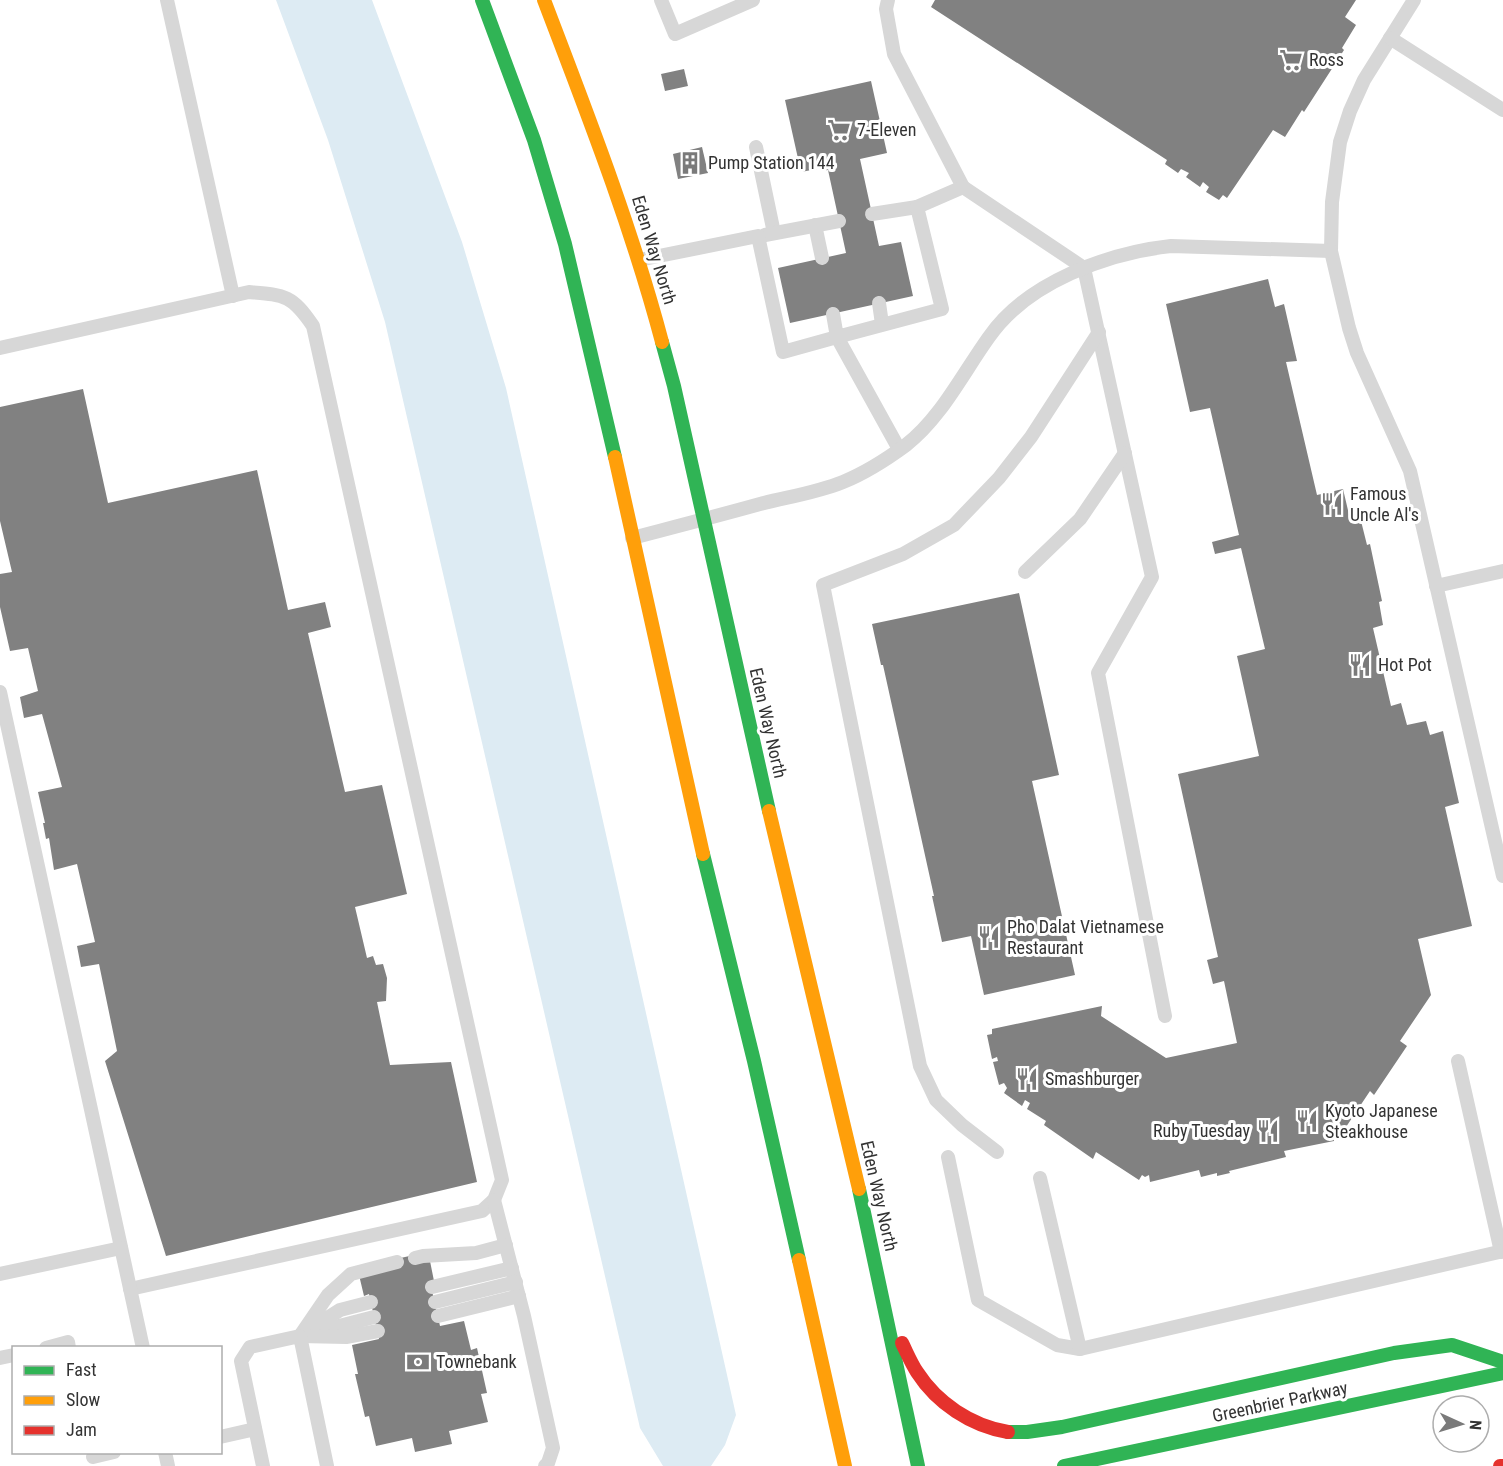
<svg xmlns="http://www.w3.org/2000/svg" width="1503" height="1466" viewBox="0 0 1503 1466" font-family="'Roboto Condensed',sans-serif">
<style>
.water{fill:#ddebf3}
.building{fill:#818181}
.lines{fill:none;stroke-linecap:round;stroke-linejoin:round}
.lane{stroke:#d7d7d7;stroke-width:14}
.fast{stroke:#30b455;stroke-width:14}
.slow{stroke:#ff9f0a;stroke-width:14}
.jam{stroke:#e5322d;stroke-width:14}
.labels{text-anchor:middle;stroke-width:6;stroke-linejoin:round;paint-order:stroke}
.poi-label{font-size:18px;fill:#333;stroke:#fff;text-anchor:start}
.street-label{font-size:18px;fill:#333;stroke:#fff}
</style>
<rect width="100%" height="100%" fill="#fff"/>
<path class="water" d="M 276,0 L 372,0 L 462,242 L 506,388 L 736,1415 L 725,1445 L 711,1466 L 663,1466 L 640,1428 L 385,322 L 328,140 Z"/>
<g class="building">
<path d="M 935,0 L 1356,0 L 1345,17 L 1356,25 L 1342,48 L 1344,50 L 1304,112 L 1302,110 L 1285,137 L 1273,130 L 1227,198 L 1223,195 L 1219,200 L 1206,192 L 1209,187 L 1203,182 L 1200,187 L 1186,177 L 1189,173 L 1181,169 L 1178,173 L 1165,164 L 1167,160 L 931,7 Z"/>
<path d="M 684,69 L 688,86 L 665,91 L 661,74 Z"/>
<path d="M 871,81 L 887,153 L 860,159 L 879,246 L 901,242 L 913,296 L 790,323 L 778,268 L 846,253 L 828,170 L 822,171 L 822,168 L 801,172 L 785,100 Z"/>
<path d="M 702,147 L 708,173 L 678,179 L 673,154 Z"/>
<path d="M 1268,279 L 1275,307 L 1284,304 L 1297,361 L 1286,362 L 1317,495 L 1343,489 L 1351,523 L 1361,521 L 1367,545 L 1370,544 L 1382,601 L 1379,602 L 1383,625 L 1373,628 L 1391,706 L 1401,703 L 1407,725 L 1426,721 L 1430,735 L 1443,731 L 1459,803 L 1445,807 L 1472,926 L 1418,939 L 1431,995 L 1400,1041 L 1407,1046 L 1374,1095 L 1370,1091 L 1342,1133 L 1339,1131 L 1334,1135 L 1334,1141 L 1284,1151 L 1286,1157 L 1229,1171 L 1230,1173 L 1217,1176 L 1217,1173 L 1201,1177 L 1199,1170 L 1150,1182 L 1149,1175 L 1145,1177 L 1142,1175 L 1139,1180 L 1096,1152 L 1093,1159 L 1044,1125 L 1046,1121 L 1027,1109 L 1030,1103 L 1025,1100 L 1022,1106 L 1004,1093 L 1007,1088 L 1004,1083 L 999,1085 L 993,1062 L 998,1061 L 997,1057 L 992,1059 L 987,1035 L 992,1034 L 992,1029 L 1102,1006 L 1101,1016 L 1166,1058 L 1237,1043 L 1224,981 L 1213,984 L 1207,960 L 1218,957 L 1178,774 L 1259,756 L 1237,656 L 1265,649 L 1241,548 L 1215,554 L 1212,542 L 1239,535 L 1210,408 L 1190,412 L 1166,304 Z"/>
<path d="M 83,389 L 108,503 L 257,470 L 288,610 L 325,602 L 331,627 L 308,633 L 345,792 L 382,785 L 407,894 L 355,907 L 367,958 L 373,956 L 376,965 L 383,964 L 387,978 L 386,1001 L 377,1002 L 390,1065 L 451,1062 L 477,1182 L 166,1256 L 105,1061 L 117,1051 L 99,964 L 81,967 L 77,946 L 95,942 L 77,864 L 54,870 L 49,838 L 46,839 L 43,823 L 45,823 L 38,792 L 62,787 L 42,714 L 24,718 L 20,697 L 38,691 L 28,648 L 10,651 L 0,607 L 0,574 L 12,572 L 0,521 L 0,407 Z"/>
<path d="M 1019,593 L 1059,775 L 1032,781 L 1075,975 L 984,995 L 971,936 L 942,942 L 932,896 L 934,896 L 883,665 L 881,665 L 872,624 Z"/>
<path d="M 414,1255 L 430,1261 L 434,1281 L 430,1282 L 440,1326 L 464,1321 L 471,1350 L 477,1348 L 487,1393 L 481,1394 L 488,1422 L 449,1431 L 452,1444 L 415,1452 L 412,1438 L 376,1446 L 369,1416 L 365,1417 L 355,1374 L 358,1374 L 352,1345 L 379,1339 L 369,1294 L 364,1296 L 359,1275 L 396,1259 Z"/>
</g>
<g class="lines">
<g class="lane">
<path d="M 167,0 L 233,296"/>
<path d="M 661,0 L 675,34 L 753,0"/>
<path d="M 888,0 L 886,9 L 894,54 L 963,187"/>
<path d="M 1414,0 L 1364,80 L 1350,111 L 1340,142 L 1332,202 L 1331,251 L 1349,328 L 1357,353 L 1410,471 L 1503,876"/>
<path d="M 1390,38 L 1503,110"/>
<path d="M 756,147 L 774,233"/>
<path d="M 872,214 L 917,207"/>
<path d="M 815,225 L 822,258"/>
<path d="M 765,235 L 839,221"/>
<path d="M 639,260 L 758,236 L 783,352 L 837,337 L 899,449"/>
<path d="M 879,303 L 882,324"/>
<path d="M 833,314 L 837,337 L 942,309 L 917,207 L 963,187 L 1084,268 L 1152,577 L 1098,673 L 1165,1016"/>
<path d="M 0,348 L 249,292 C 285,295 292,295 313,326 L 502,1180 L 494,1200 L 482,1211 L 130,1289"/>
<path d="M 632,538 C 674,527 717,516 760,504 C 787,497 816,493 843,482 C 865,473 887,459 906,445 C 941,418 963,373 989,337 C 1027,282 1108,253 1171,246 L 1331,251"/>
<path d="M 1025,572 L 1080,519 L 1125,453"/>
<path d="M 1436,586 L 1503,571"/>
<path d="M 0,692 L 143,1348"/>
<path d="M 1458,1061 L 1501,1252"/>
<path d="M 997,1152 L 962,1125 L 936,1100 L 920,1066 L 823,585 L 903,554 L 954,525 L 999,478 L 1031,437 L 1099,332"/>
<path d="M 948,1157 L 978,1300 L 1057,1345 L 1080,1349 L 1503,1251"/>
<path d="M 1040,1178 L 1080,1349"/>
<path d="M 494,1200 L 524,1316 L 553,1448 L 548,1463 L 545,1466"/>
<path d="M 415,1258 L 423,1256 L 476,1253 L 506,1245"/>
<path d="M 0,1274 L 121,1248"/>
<path d="M 432,1287 L 512,1268"/>
<path d="M 435,1302 L 516,1282"/>
<path d="M 438,1316 L 519,1296"/>
<path d="M 316,1332 L 374,1317"/>
<path d="M 304,1333 L 340,1310 L 371,1302"/>
<path d="M 300,1336 L 328,1295 L 351,1274 L 397,1262"/>
<path d="M 300,1336 L 346,1337 L 378,1331"/>
<path d="M 46,1348 L 68,1342 L 69,1348"/>
<path d="M 0,1358 L 14,1355"/>
<path d="M 220,1437 L 255,1429"/>
<path d="M 165,1452 L 168,1466"/>
<path d="M 93,1457 L 114,1452"/>
<path d="M 263,1466 L 241,1361 L 250,1347 L 300,1336 L 327,1466"/>
</g>
<g class="fast">
<path d="M 482,0 L 534,140 L 565,244 L 615,457"/>
<path d="M 662,342 L 674,386 L 769,811"/>
<path d="M 703,854 L 754,1061 L 799,1260"/>
<path d="M 859,1189 L 918,1466"/>
<path d="M 1008,1432 L 1027,1432 L 1062,1427 L 1394,1353 L 1452,1345 L 1503,1362"/>
<path d="M 1064,1466 L 1503,1373"/>
</g>
<g class="slow">
<path d="M 544,0 C 587,113 631,225 662,342"/>
<path d="M 615,457 L 703,854"/>
<path d="M 769,811 L 859,1189"/>
<path d="M 799,1260 L 845,1466"/>
</g>
<g class="jam">
<path d="M 902,1343 C 907,1353 911,1363 917,1372 C 937,1403 971,1426 1008,1432"/>
<path d="M 1500,1466 L 1503,1466"/>
</g>
</g>
<defs>
<g id="supermarket-bare" transform="scale(1.8)"><path d="M-6-5.5h2.5l.6 2H6L4.5 2H-2.5L-4.4-4H-6ZM-1.5 3.2a1.3 1.3 0 1 0 .1 0ZM3 3.2a1.3 1.3 0 1 0 .1 0Z" fill="#7a7a7a" stroke="#fff" stroke-width="2.5" paint-order="stroke"/></g>
<g id="building-bare" transform="scale(1.8)"><path d="M-4-6H4V6H1V3H-1V6H-4ZM-2.5-4.3h1.7v1.8h-1.7ZM.8-4.3h1.7v1.8H.8ZM-2.5-1h1.7V.8h-1.7ZM.8-1h1.7V.8H.8Z" fill="#7a7a7a" stroke="#fff" stroke-width="2.5" paint-order="stroke"/></g>
<g id="restaurant-bare" transform="scale(1.8)"><path d="M-5-6h1v4h1v-4h1v4h1v-4h1v5L-1.5 .5V6h-2V.5L-5-1ZM5-6V6H3V1.5H1.5Q1.5-4 5-6Z" fill="#7a7a7a" stroke="#fff" stroke-width="2.5" paint-order="stroke"/></g>
<g id="bank-bare" transform="scale(1.8)"><path d="M-6-4H6V4H-6ZM0-2.3a2.3 2.3 0 1 0 0 4.6a2.3 2.3 0 1 0 0-4.6Z" fill="#7a7a7a" stroke="#fff" stroke-width="2.5" paint-order="stroke"/></g>
</defs>
<g fill-rule="evenodd">
<use href="#supermarket-bare" x="1291" y="60"/>
<use href="#supermarket-bare" x="839" y="130"/>
<use href="#building-bare" x="690" y="163"/>
<use href="#restaurant-bare" x="1332" y="504"/>
<use href="#restaurant-bare" x="1360" y="665"/>
<use href="#restaurant-bare" x="989" y="937"/>
<use href="#restaurant-bare" x="1027" y="1079"/>
<use href="#restaurant-bare" x="1307" y="1121"/>
<use href="#restaurant-bare" x="1268" y="1131"/>
<use href="#bank-bare" x="418" y="1362"/>
</g>
<g class="labels">
<g class="poi-label">
<text x="1309" y="66">Ross</text>
<text x="857" y="136">7-Eleven</text>
<text x="708" y="169">Pump Station 144</text>
<text x="1350" y="500">Famous<tspan x="1350" dy="21">Uncle Al's</tspan></text>
<text x="1378" y="671">Hot Pot</text>
<text x="1007" y="933">Pho Dalat Vietnamese<tspan x="1007" dy="21">Restaurant</tspan></text>
<text x="1045" y="1085">Smashburger</text>
<text x="1325" y="1117">Kyoto Japanese<tspan x="1325" dy="21">Steakhouse</tspan></text>
<text x="1250" y="1137" text-anchor="end">Ruby Tuesday</text>
<text x="436" y="1368">Townebank</text>
</g>
<g class="street-label">
<text transform="translate(654 250) rotate(73)" y="6">Eden Way North</text>
<text transform="translate(768 723) rotate(77)" y="6">Eden Way North</text>
<text transform="translate(879 1196) rotate(77)" y="6">Eden Way North</text>
<text transform="translate(1280 1402) rotate(-12)" y="6">Greenbrier Parkway</text>
</g>
</g>
<rect x="12" y="1346" width="210" height="108" fill="#ffffff" stroke="#adadad" stroke-width="1.5"/>
<rect x="24" y="1366" width="30" height="9" fill="#30b455" stroke="#adadad" stroke-width="1.5"/>
<text x="66" y="1376" font-size="18" fill="#333333">Fast</text>
<rect x="24" y="1396" width="30" height="9" fill="#ff9f0a" stroke="#adadad" stroke-width="1.5"/>
<text x="66" y="1406" font-size="18" fill="#333333">Slow</text>
<rect x="24" y="1426" width="30" height="9" fill="#e5322d" stroke="#adadad" stroke-width="1.5"/>
<text x="66" y="1436" font-size="18" fill="#333333">Jam</text>
<g transform="translate(1461 1424) rotate(94)"><circle r="28" fill="#ffffff" stroke="#adadad" stroke-width="1.5"/>
<path d="M0-4.5L10 22L0 15L-10 22Z" fill="#7a7a7a"/>
<text y="-9" font-size="16" font-weight="bold" text-anchor="middle" fill="#333333">N</text>
</g>
</svg>
